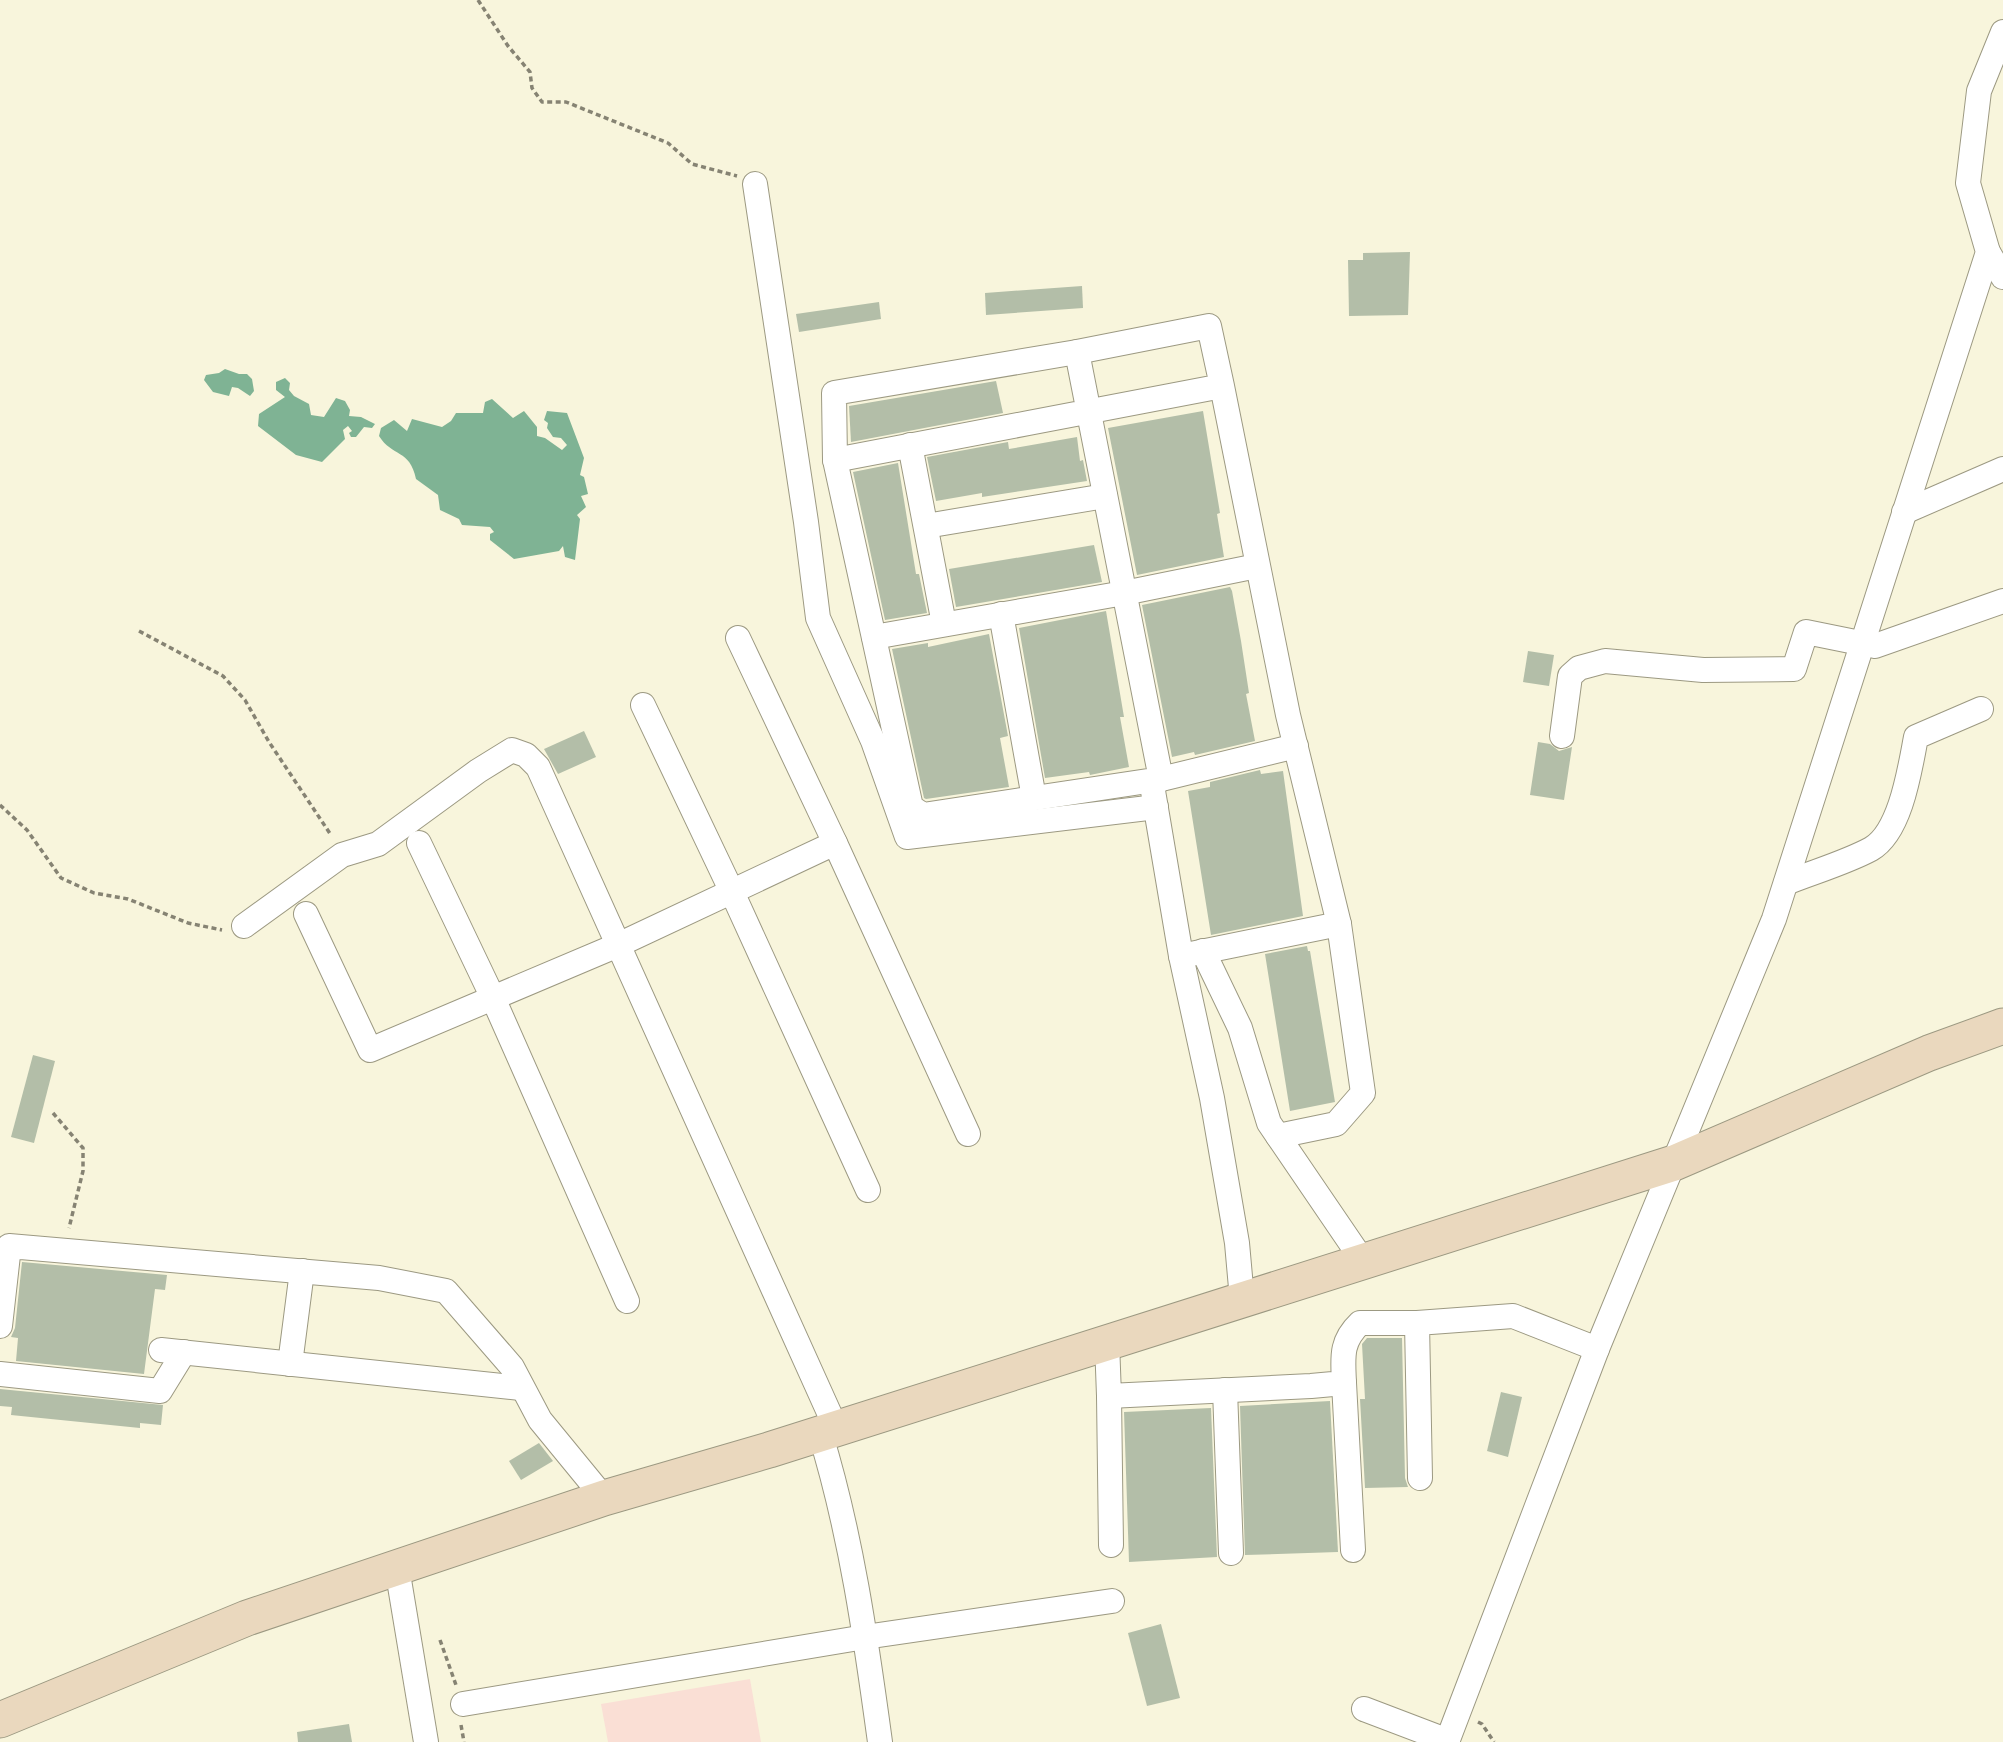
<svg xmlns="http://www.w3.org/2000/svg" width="2003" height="1742" viewBox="0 0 2003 1742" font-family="'Nunito Sans',sans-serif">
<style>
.green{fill:#fadfd5}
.water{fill:#7fb394}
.building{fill:#b3bea8}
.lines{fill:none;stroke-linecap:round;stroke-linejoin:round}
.street-casing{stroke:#9c9982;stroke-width:26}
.secondary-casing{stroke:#9c9982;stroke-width:37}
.path{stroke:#868373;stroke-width:3.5;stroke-dasharray:5 3.5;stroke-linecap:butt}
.street{stroke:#fff;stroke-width:24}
.secondary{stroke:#ead8be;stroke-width:35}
</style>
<rect width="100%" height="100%" fill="#f8f5dc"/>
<path class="green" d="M 750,1679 L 761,1742 L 608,1742 L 601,1704 Z"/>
<g class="water">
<path d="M 225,369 L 239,374 L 247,374 L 252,379 L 254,391 L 250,396 L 238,388 L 232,387 L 229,396 L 213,392 L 204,380 L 206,375 L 219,373 Z"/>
<path d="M 285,378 L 290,383 L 289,390 L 294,396 L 309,404 L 311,415 L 324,417 L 336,398 L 345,401 L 350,410 L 349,416 L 361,417 L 375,424 L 372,428 L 364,427 L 356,437 L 351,437 L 349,433 L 352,431 L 348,426 L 343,430 L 345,439 L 322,462 L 296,455 L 258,426 L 259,414 L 285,397 L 276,390 L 276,382 Z"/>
<path d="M 492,399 L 513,418 L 524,411 L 537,427 L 537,436 L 545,438 L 562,450 L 567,445 L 561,438 L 553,437 L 547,428 L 548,423 L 544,420 L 547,411 L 567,413 L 584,458 L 580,475 L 584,477 L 588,494 L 581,496 L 586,507 L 577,515 L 580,519 L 575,560 L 565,557 L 563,546 L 559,551 L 514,559 L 490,540 L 490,534 L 494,532 L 490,527 L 462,525 L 459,519 L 440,510 L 438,495 L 416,479 C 410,449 392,457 379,436 L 381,428 L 394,420 L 407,431 L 412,419 L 442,427 L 451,421 L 456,413 L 483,413 L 485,402 Z"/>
</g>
<g class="building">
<path d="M 1410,252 L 1408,315 L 1349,316 L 1348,260 L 1363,260 L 1363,253 Z"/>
<path d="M 1082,286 L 1083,308 L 986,315 L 985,293 Z"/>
<path d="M 879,302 L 881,319 L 799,332 L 796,314 Z"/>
<path d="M 996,381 L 1003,413 L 851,442 L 849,406 Z"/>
<path d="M 1203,411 L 1220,513 L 1217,514 L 1224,557 L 1137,575 L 1108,428 Z"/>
<path d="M 1077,437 L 1080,461 L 1083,460 L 1087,481 L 982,497 L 982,493 L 936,501 L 927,457 L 1008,442 L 1009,449 Z"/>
<path d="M 898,463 L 916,574 L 919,574 L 927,613 L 885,620 L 853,472 Z"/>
<path d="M 1094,545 L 1102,582 L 956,607 L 949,569 Z"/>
<path d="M 1230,587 L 1232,591 L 1241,641 L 1249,693 L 1246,694 L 1255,741 L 1195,755 L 1194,752 L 1172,757 L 1142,605 Z"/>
<path d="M 1106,611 L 1124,717 L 1120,717 L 1129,767 L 1090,775 L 1089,772 L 1045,778 L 1019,628 Z"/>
<path d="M 989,634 L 1008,736 L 1000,738 L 1009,787 L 926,799 L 924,798 L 892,649 L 928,643 L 928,647 Z"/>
<path d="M 1528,651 L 1554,655 L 1549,686 L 1523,682 Z"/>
<path d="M 584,731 L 596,757 L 558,774 L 544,749 Z"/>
<path d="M 1538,742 L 1550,744 L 1559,751 L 1572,747 L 1564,800 L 1530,795 Z"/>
<path d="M 1260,770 L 1261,774 L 1283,771 L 1303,916 L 1211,935 L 1188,791 L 1210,787 L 1210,782 Z"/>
<path d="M 1307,946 L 1308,951 L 1310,951 L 1335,1102 L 1290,1111 L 1265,954 Z"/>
<path d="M 33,1055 L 55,1061 L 34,1143 L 11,1137 Z"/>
<path d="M 22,1262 L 167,1275 L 165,1290 L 155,1289 L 144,1374 L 16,1361 L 18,1338 L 11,1337 L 15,1328 Z"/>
<path d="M 1367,1338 L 1402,1338 L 1405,1478 L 1408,1487 L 1365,1488 L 1360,1399 L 1365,1399 L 1362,1344 Z"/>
<path d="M 0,1389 L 163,1405 L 161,1425 L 140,1423 L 140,1428 L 11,1415 L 12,1407 L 0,1406 Z"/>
<path d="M 1501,1392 L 1522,1397 L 1508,1457 L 1487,1451 Z"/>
<path d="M 1330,1401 L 1338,1552 L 1245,1555 L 1240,1406 Z"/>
<path d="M 1211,1408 L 1217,1557 L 1129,1562 L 1124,1412 Z"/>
<path d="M 539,1443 L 553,1461 L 521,1480 L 509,1461 Z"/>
<path d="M 1161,1624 L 1180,1698 L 1147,1706 L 1128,1633 Z"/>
<path d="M 349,1724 L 352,1742 L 298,1742 L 297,1732 Z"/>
</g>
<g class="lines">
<g class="street-casing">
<g id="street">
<path d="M 755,184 L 806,522 L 818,618 L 873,741 L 907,837 L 1156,807"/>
<path d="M 1988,252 L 2003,277"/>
<path d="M 1222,386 L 1209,326 L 1077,352 C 1105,495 1133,637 1161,779 L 923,815 L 911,807 L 835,460 C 964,435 1093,411 1222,386 L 1288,715 L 1339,924 L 1363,1093 L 1336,1124 L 1278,1136"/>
<path d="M 910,445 L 944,624"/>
<path d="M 835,460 L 834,393 L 1077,352"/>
<path d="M 1904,512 L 2003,469"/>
<path d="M 926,526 L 1105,496"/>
<path d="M 1001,614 L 1034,798"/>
<path d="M 874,637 L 1124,593 L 1257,566"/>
<path d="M 738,638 L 835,843"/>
<path d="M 643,705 L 732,892 L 868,1190"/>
<path d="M 1562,736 L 1570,676 L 1579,668 L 1605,661 L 1703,670 L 1794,669 L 1806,632 L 1875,646 L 2003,601"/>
<path d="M 1161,779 L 1296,746"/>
<path d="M 1153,791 L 1181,956"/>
<path d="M 419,843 L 493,998 L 627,1301"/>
<path d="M 1786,883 C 1813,872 1845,863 1871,849 C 1901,832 1910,768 1916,737 L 1981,709"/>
<path d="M 306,914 L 370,1050 L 618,945 L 835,843 L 968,1134"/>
<path d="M 244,926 L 342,855 L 378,844 L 478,771 L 512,750 L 526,755 L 538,767 L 836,1428"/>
<path d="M 1203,951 L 1240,1028 L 1269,1123 L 1363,1261"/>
<path d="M 1242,1299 L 1237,1243 L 1212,1098 L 1181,956 L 1339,924"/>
<path d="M 0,1326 L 9,1246 L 379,1278 L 446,1291 L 512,1367 L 540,1420 L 604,1498"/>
<path d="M 1107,1342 L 1109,1396 L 1311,1386 L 1344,1383 C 1343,1358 1340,1342 1360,1323 L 1417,1323"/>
<path d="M 161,1350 L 521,1388"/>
<path d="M 290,1364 L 302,1271"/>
<path d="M 0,1374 L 160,1391 L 184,1352"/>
<path d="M 1344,1383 L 1353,1550"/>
<path d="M 1225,1390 L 1231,1553"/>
<path d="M 1109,1396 L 1111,1545"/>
<path d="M 820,1433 C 851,1533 866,1639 880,1742"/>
<path d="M 1420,1478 L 1417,1323 L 1513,1316 L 1597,1349"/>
<path d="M 397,1568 L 426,1742"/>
<path d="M 463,1704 L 865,1637 L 1112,1601"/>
<path d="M 1364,1709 L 1448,1741"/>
<path d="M 1447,1742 L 1597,1349 L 1774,919 L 1988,252 L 1968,183 L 1979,91 L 2003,32"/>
</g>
</g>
<g class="secondary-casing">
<path id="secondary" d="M 0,1720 L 247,1618 L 604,1498 L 769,1450 L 1674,1163 L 1929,1053 L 2003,1026"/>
</g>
<g class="path">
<path d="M 478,0 L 508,46 L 530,72 L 532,88 L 542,102 L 566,102 L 668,143 L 692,164 L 737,176"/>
<path d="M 139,631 L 223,676 L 245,700 L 269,742 L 331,835"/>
<path d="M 0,805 L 27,830 L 61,878 L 94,893 L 128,899 L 188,923 L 222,930"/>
<path d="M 53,1113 L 83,1148 L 83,1171 L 69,1228"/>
<path d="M 440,1640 L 456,1685"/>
<path d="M 1478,1722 L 1482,1724 L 1494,1742"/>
<path d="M 461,1725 L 464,1742"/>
</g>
<use href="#street" class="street"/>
<use href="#secondary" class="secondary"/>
</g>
</svg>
